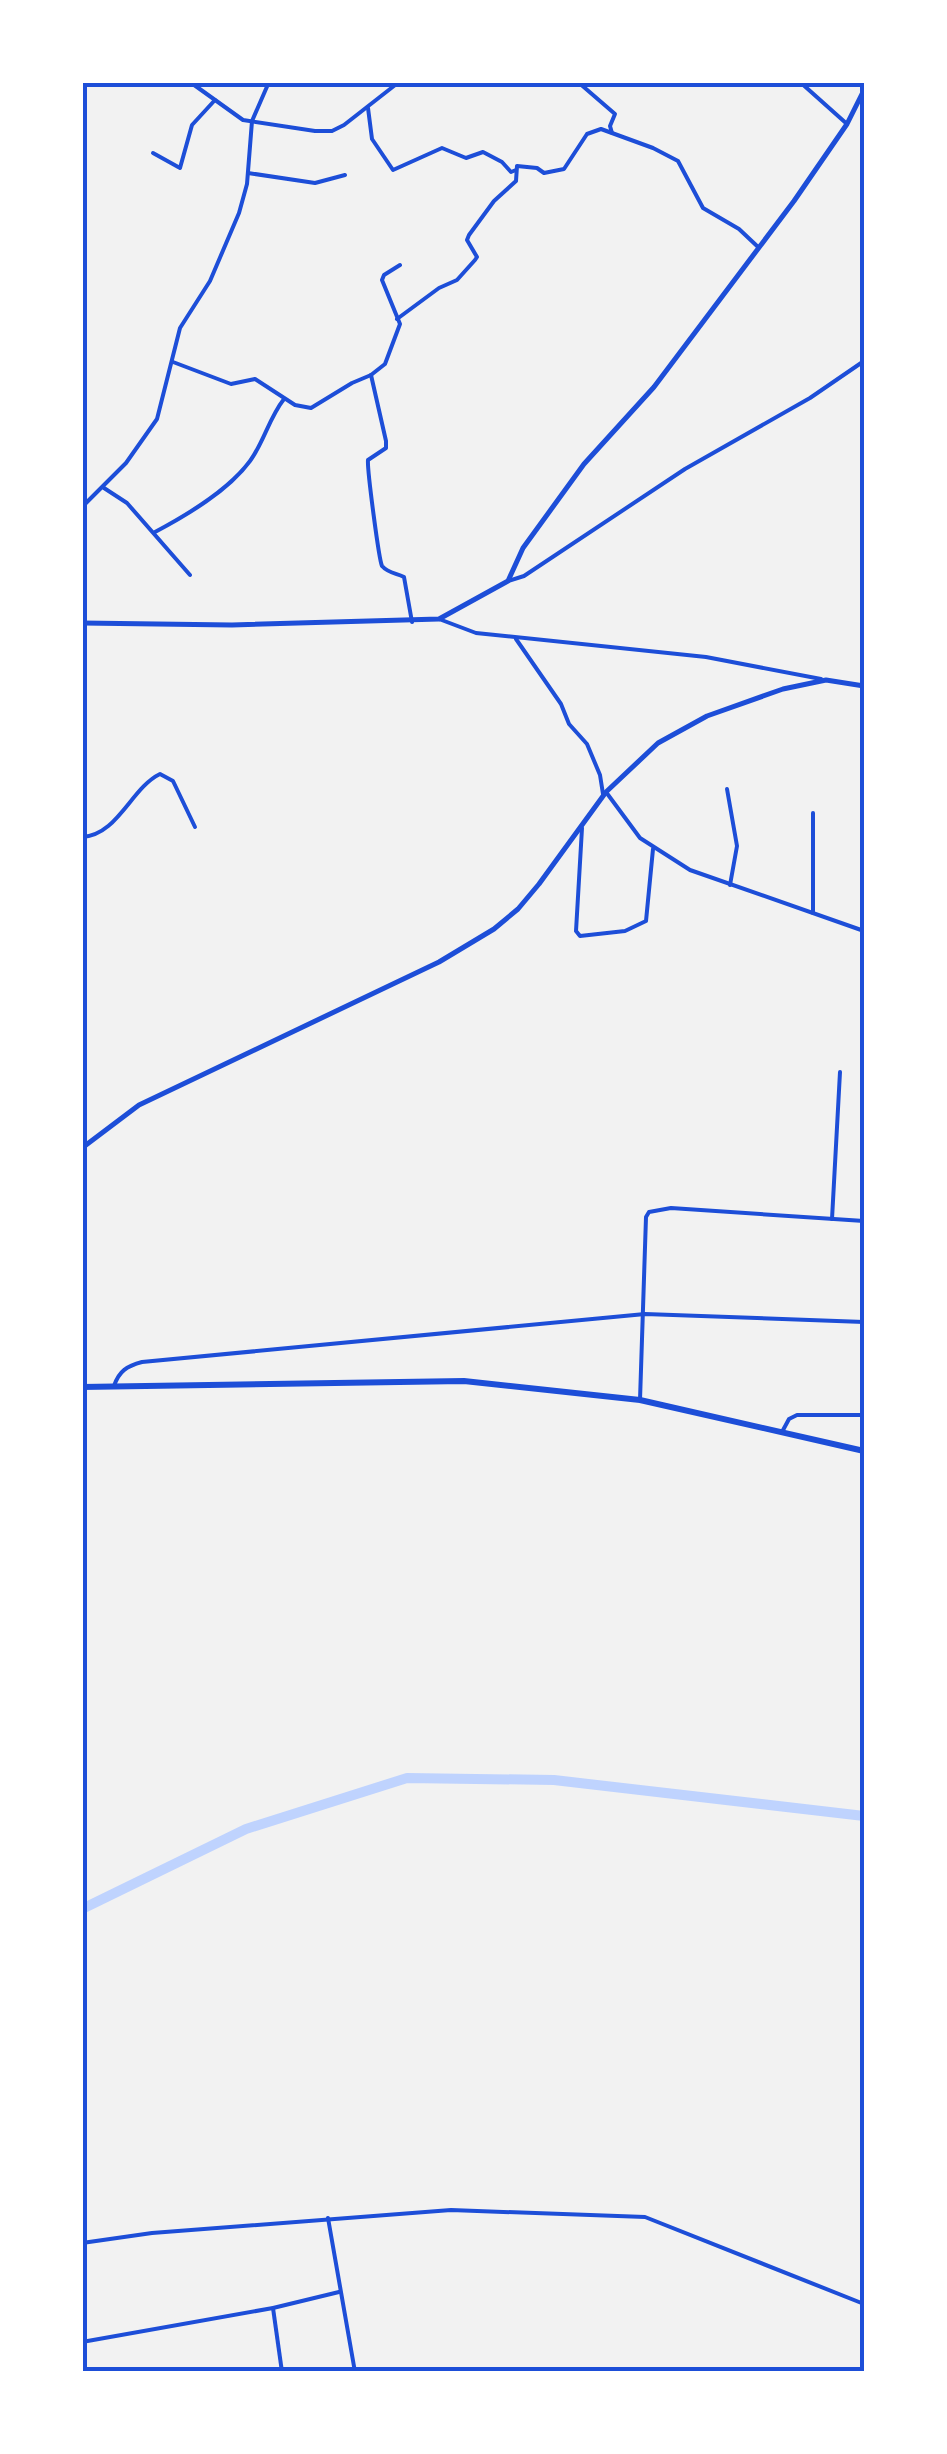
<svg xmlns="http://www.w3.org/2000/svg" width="947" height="2454" viewBox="0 0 947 2454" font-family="Poppins,sans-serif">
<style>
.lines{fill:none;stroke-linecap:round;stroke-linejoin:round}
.canal{stroke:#bfd3fe;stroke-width:10}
.minor{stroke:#1d4ed8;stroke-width:4}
.tertiary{stroke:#1d4ed8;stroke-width:5}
.trunk{stroke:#1d4ed8;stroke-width:6}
.neatline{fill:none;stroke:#1d4ed8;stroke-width:4}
</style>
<rect width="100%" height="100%" fill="#f2f2f2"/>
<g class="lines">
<path class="canal" d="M 82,1909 L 246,1829 L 407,1778 L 554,1780 L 864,1816"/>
<g class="minor">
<path d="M 190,82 L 243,120 L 315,131 L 332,131 L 344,125 L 399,82"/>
<path d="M 550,82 L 551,82"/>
<path d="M 578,82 L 615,114 L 610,126 L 612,133"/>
<path d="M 800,82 L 847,124"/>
<path d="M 368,108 L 372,139 L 393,170 L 442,148 L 466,158 L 483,152 L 502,162 L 511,172 L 516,170"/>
<path d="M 153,153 L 180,168 L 192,125 L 215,100"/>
<path d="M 248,173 L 315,183 L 345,175"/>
<path d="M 397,319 L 439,288 L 457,280 L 475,260 L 477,257 L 467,240 L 469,235 L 494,201 L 516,181 L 517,166 L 537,168 L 544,173 L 564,169 L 587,134 L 601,129 L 653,148 L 678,161 L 703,208 L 739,229 L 757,246"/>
<path d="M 173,362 L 231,384 L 255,379 L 295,405 L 311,408 L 352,383 L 371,375 L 385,364 L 400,324 L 382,280 L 384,275 L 400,265"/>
<path d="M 371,375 L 386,441 L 386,448 L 368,460 C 367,469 379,560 382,566 C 388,573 396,573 404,577 L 412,622"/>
<path d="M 104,488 L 127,503 L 190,575"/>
<path d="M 82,507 L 126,463 L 157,419 L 180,328 L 210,281 L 239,213 L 247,184 L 252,121 L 269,82"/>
<path d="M 155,532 C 187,515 228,491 250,461 C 264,442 269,418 284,399"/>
<path d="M 508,581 L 524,576 L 685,469 L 810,398 L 864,361"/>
<path d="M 439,619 L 476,633 L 706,657 L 821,679"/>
<path d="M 516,639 L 561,704 L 569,724 L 587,744 L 600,775 L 603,794"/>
<path d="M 727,789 L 737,846 L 730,885"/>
<path d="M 606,792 L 640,838 L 690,870 L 864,931"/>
<path d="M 582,828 L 576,931 L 580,936 L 625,931 L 646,921 L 653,849"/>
<path d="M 82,837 C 118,835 131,788 160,774 L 173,781 L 195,827"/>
<path d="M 813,913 L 813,813"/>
<path d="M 832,1219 L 840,1072"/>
<path d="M 114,1386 C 119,1371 127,1366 142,1362 L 645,1314 L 864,1322"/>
<path d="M 640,1400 L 646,1217 L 649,1212 L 671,1208 L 864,1221"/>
<path d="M 782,1432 L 789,1419 L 797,1415 L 864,1415"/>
<path d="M 328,2218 L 355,2372"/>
<path d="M 82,2243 L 152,2233 L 451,2210 L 645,2217 L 864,2304"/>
<path d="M 273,2308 L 282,2372"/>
<path d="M 82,2342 L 273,2308 L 339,2292"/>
</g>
<g class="tertiary">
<path d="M 82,623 L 232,625 L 439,619 L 508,581 L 523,548 L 584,464 L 654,387 L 794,201 L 847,124 L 864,90"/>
<path d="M 82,1148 L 139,1105 L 439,962 L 494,929 L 518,909 L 539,884 L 606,792 L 658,743 L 707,716 L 783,689 L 826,680 L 864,686"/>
</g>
<path class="trunk" d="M 82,1387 L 464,1381 L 640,1400 L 864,1451"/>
</g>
<rect width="947" height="2454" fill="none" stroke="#ffffff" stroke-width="170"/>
<rect x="85" y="85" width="777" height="2284" class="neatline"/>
</svg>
